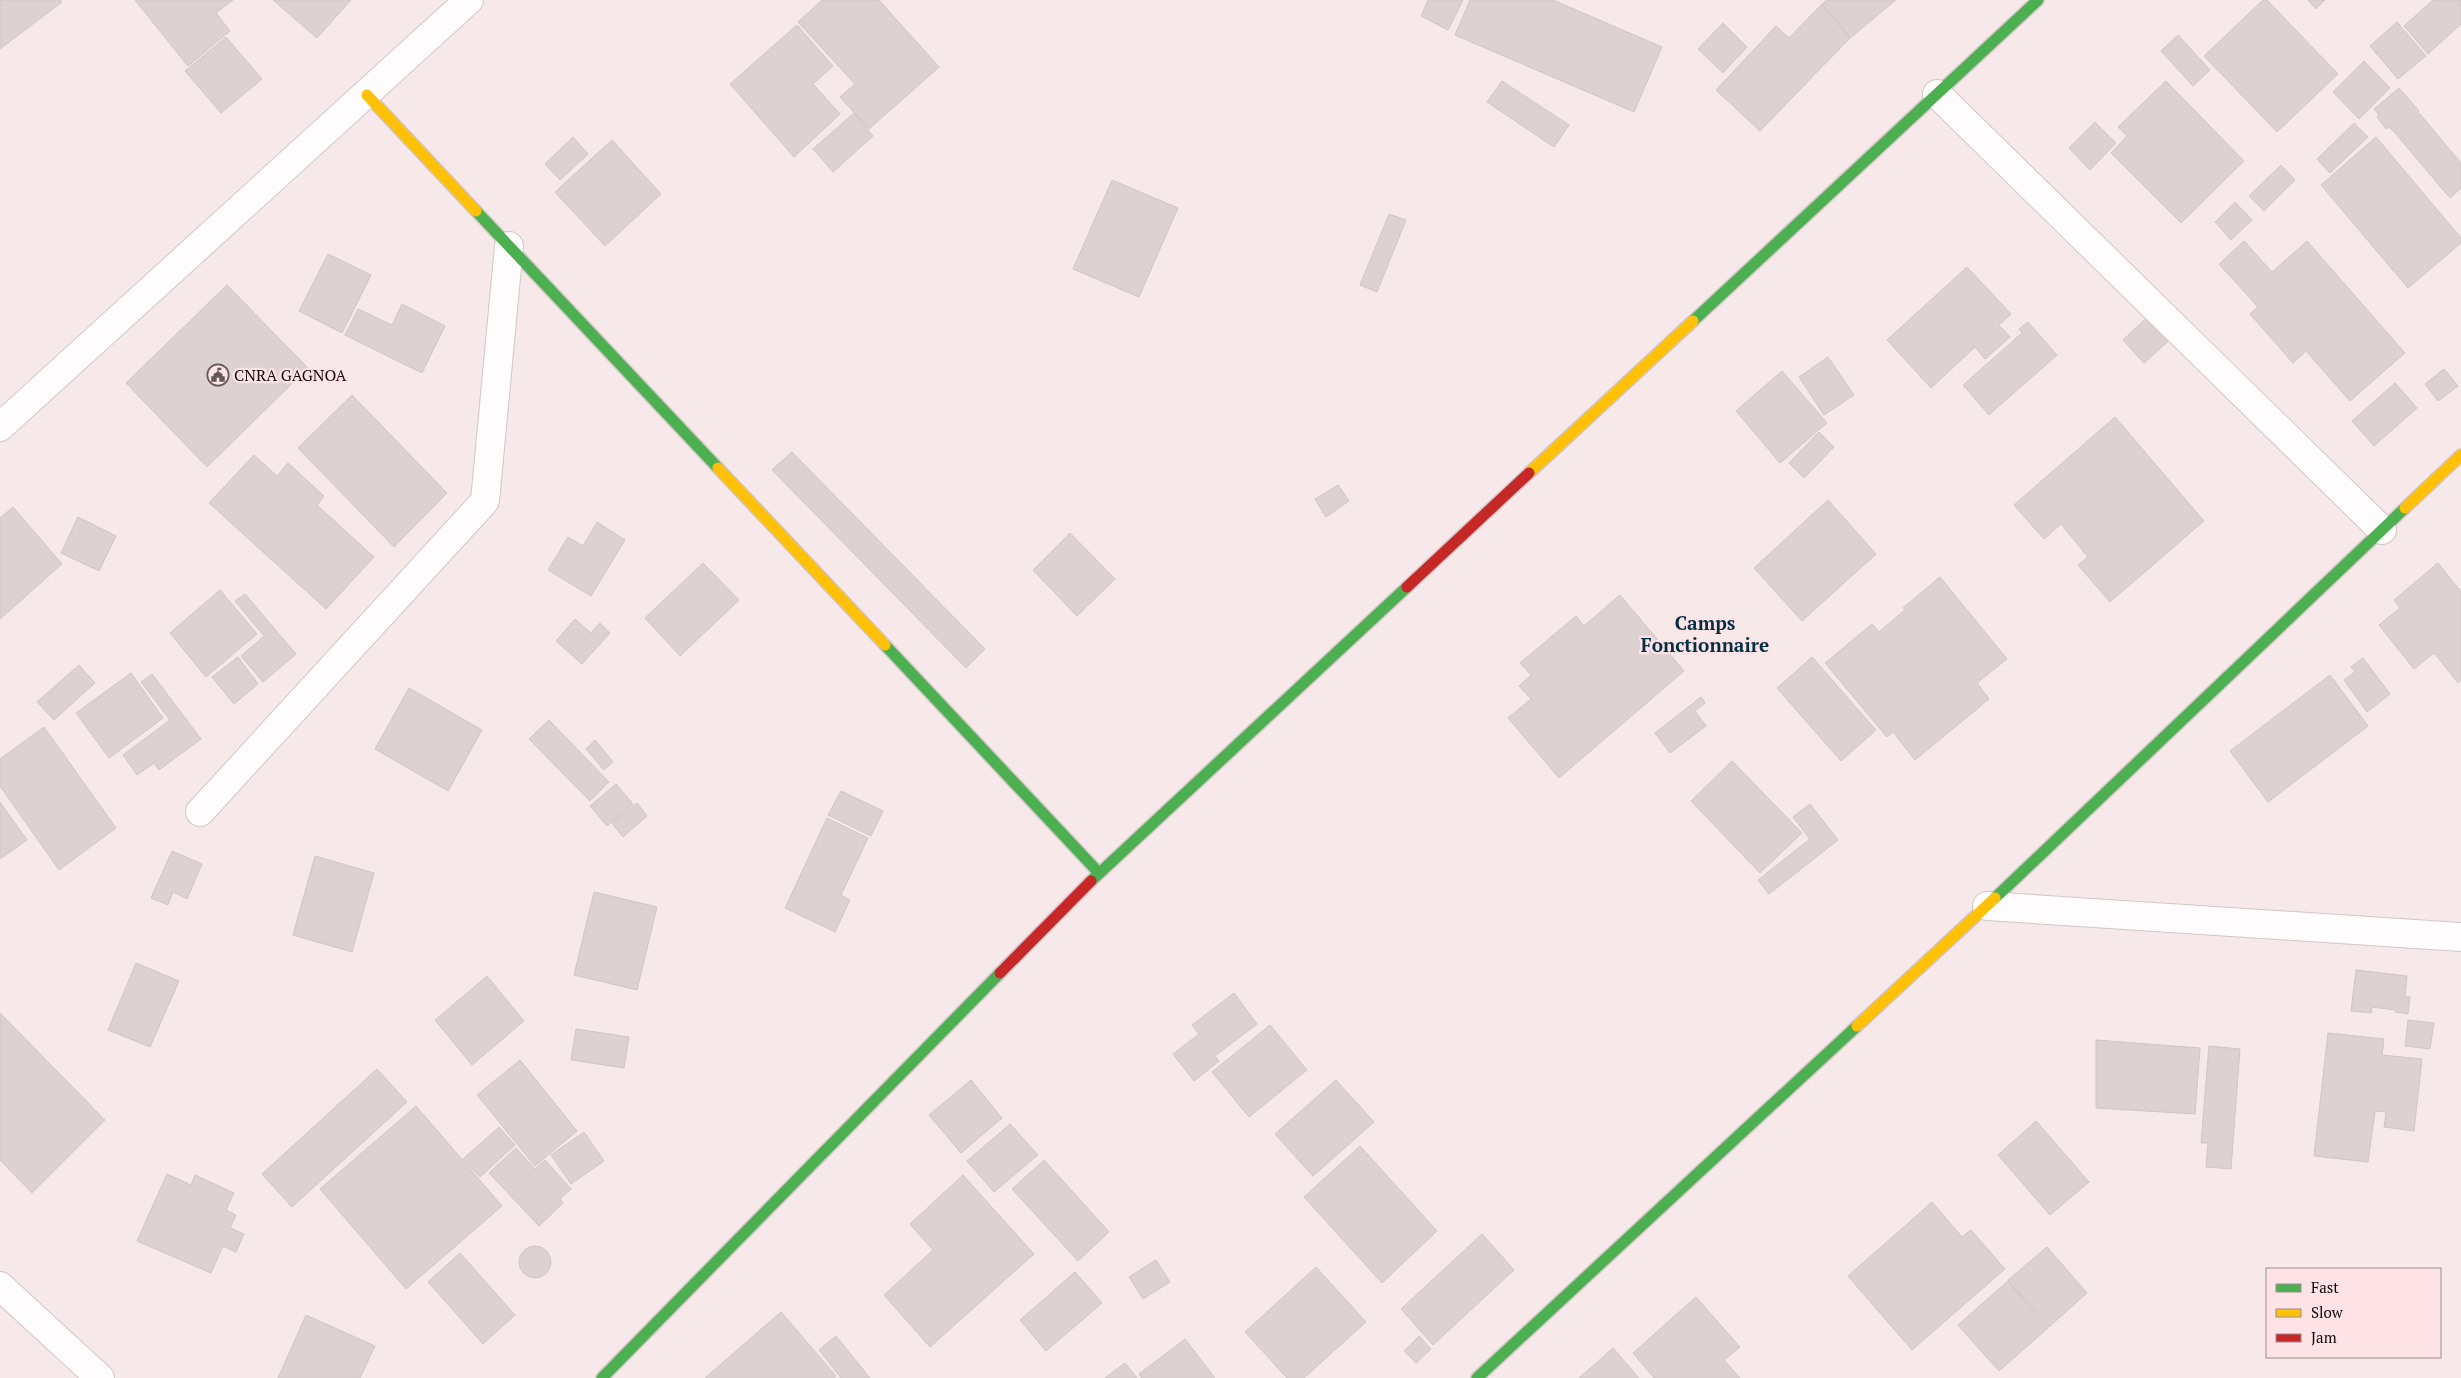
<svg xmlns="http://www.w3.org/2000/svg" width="2461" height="1378" viewBox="0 0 2461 1378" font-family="'PT Serif',serif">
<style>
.building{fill:#ded1d2;stroke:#d1c5c6}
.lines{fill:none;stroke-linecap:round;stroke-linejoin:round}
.street-casing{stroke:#d3c6c7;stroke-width:30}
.fast-casing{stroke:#d3c6c7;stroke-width:14}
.slow-casing{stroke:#d3c6c7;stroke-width:14}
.jam-casing{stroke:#d3c6c7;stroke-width:14}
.street{stroke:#fefcfc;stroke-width:28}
.fast{stroke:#4caf50;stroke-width:11}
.slow{stroke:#ffc107;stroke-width:11}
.jam{stroke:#c62828;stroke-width:11}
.labels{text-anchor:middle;stroke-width:4.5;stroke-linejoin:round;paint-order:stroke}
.poi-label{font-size:16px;fill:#13090a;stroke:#fde3e5;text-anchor:start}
.quarter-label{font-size:19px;font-weight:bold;fill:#003043;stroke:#fde3e5}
</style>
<rect width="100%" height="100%" fill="#f7e9ea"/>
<g class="building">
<path d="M 0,0 L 60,0 L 62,2 L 0,49 Z"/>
<path d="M 135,0 L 233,0 L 216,13 L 230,31 L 188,66 Z"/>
<path d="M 273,0 L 351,0 L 317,38 Z"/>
<path d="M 822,0 L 879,0 L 939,67 L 869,129 L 840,97 L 855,84 L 798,22 Z"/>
<path d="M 1428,0 L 1463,0 L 1448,30 L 1421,16 Z"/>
<path d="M 1470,0 L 1553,0 L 1662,47 L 1634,112 L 1455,35 Z"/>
<path d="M 1827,0 L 1896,0 L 1850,38 L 1822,4 Z"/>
<path d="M 2263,0 L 2267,0 L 2338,74 L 2277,132 L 2204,56 Z"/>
<path d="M 2308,0 L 2325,0 L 2316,9 Z"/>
<path d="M 2433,0 L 2461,0 L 2461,24 L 2428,54 L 2404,26 Z"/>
<path d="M 1822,4 L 1850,38 L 1760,131 L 1716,90 L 1776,26 L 1789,38 Z"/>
<path d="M 2397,22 L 2426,56 L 2398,79 L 2370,46 Z"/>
<path d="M 1723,23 L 1747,47 L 1723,73 L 1698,49 Z"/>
<path d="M 797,25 L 833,66 L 813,84 L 840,114 L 794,157 L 730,84 Z"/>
<path d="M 2178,35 L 2210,70 L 2193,86 L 2161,51 Z"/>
<path d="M 226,37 L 262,79 L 221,113 L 185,71 Z"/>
<path d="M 2364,61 L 2390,88 L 2359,119 L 2333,92 Z"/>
<path d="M 1502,81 L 1569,125 L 1554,147 L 1487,102 Z"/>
<path d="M 2166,81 L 2244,161 L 2181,223 L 2111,153 L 2127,136 L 2118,127 Z"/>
<path d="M 2399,88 L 2419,111 L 2394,132 L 2389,127 L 2386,129 L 2377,117 L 2379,115 L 2374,109 Z"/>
<path d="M 854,113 L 873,136 L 833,172 L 813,149 Z"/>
<path d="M 2419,113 L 2461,163 L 2461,188 L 2450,198 L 2395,133 Z"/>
<path d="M 2095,122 L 2116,143 L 2090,170 L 2069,148 Z"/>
<path d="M 2354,123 L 2368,137 L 2330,173 L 2317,159 Z"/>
<path d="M 573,137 L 588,154 L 560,180 L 545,164 Z"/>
<path d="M 2376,137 L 2461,238 L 2461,243 L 2408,288 L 2321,185 Z"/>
<path d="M 612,140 L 661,194 L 605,246 L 555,192 Z"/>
<path d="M 2281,165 L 2295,180 L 2264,211 L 2249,196 Z"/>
<path d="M 1112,180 L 1178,208 L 1139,297 L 1073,269 Z"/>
<path d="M 2235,202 L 2252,220 L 2231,240 L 2215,222 Z"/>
<path d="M 1389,214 L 1406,220 L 1377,292 L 1360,285 Z"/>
<path d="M 2244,241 L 2272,272 L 2307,241 L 2405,353 L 2350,401 L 2306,351 L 2293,363 L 2250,314 L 2258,307 L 2219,264 Z"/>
<path d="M 328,254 L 371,275 L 342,333 L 299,311 Z"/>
<path d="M 1967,267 L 2011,314 L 1999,325 L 2010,337 L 1985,359 L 1975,347 L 1931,388 L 1887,340 Z"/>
<path d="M 227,285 L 308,368 L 207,467 L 126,383 Z"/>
<path d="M 402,304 L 445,326 L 422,373 L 345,335 L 358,309 L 392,325 Z"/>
<path d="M 2152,313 L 2174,336 L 2144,363 L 2123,340 Z"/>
<path d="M 2028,322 L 2057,355 L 1989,415 L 1963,385 L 2022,333 L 2019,329 Z"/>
<path d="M 1828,357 L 1854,395 L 1824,415 L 1799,377 Z"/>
<path d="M 2444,369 L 2458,386 L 2438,401 L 2425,384 Z"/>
<path d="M 1782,371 L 1827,423 L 1780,463 L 1736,411 Z"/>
<path d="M 2395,383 L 2417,408 L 2374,446 L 2352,421 Z"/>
<path d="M 352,395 L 447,493 L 394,547 L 298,448 Z"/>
<path d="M 2115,417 L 2204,521 L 2110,602 L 2078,565 L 2088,557 L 2061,524 L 2044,539 L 2014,505 Z"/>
<path d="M 1819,432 L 1834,447 L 1804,478 L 1789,463 Z"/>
<path d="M 792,452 L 985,649 L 966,668 L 772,470 Z"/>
<path d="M 254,455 L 277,476 L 288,463 L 324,496 L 317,505 L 374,557 L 326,609 L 209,503 Z"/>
<path d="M 1338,485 L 1349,501 L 1326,517 L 1315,499 Z"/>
<path d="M 1828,500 L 1876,554 L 1802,621 L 1754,568 Z"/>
<path d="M 13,507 L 62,564 L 0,619 L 0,518 Z"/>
<path d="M 78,517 L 116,536 L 99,571 L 61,553 Z"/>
<path d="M 597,522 L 625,540 L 591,596 L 548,570 L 568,537 L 583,546 Z"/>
<path d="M 1070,533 L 1115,579 L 1077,616 L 1033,570 Z"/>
<path d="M 703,563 L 739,600 L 680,656 L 645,618 Z"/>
<path d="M 2438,563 L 2461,592 L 2461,680 L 2458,683 L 2434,653 L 2414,669 L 2379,625 L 2400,608 L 2394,600 Z"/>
<path d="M 1940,577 L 2007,659 L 1977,683 L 1989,699 L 1915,760 L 1893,732 L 1887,737 L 1825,663 L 1872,624 L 1879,632 L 1905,610 L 1903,608 Z"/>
<path d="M 220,590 L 257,634 L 206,677 L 170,633 Z"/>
<path d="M 245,594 L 296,654 L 263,682 L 241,656 L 264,636 L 235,601 Z"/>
<path d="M 1620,595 L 1684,671 L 1559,778 L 1508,718 L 1531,699 L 1519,686 L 1531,675 L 1520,663 L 1576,616 L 1584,626 Z"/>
<path d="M 575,619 L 591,633 L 600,623 L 610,633 L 582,664 L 556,641 Z"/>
<path d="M 238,657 L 258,684 L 234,704 L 212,677 Z"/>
<path d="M 1812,657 L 1876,730 L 1841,761 L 1777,688 Z"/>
<path d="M 2363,658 L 2390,694 L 2367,712 L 2344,680 L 2355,672 L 2351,667 Z"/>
<path d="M 79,665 L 95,683 L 54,720 L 37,702 Z"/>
<path d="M 131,673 L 163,718 L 109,758 L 76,713 Z"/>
<path d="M 152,674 L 201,739 L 159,770 L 154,763 L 137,775 L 123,755 L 170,720 L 141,682 Z"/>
<path d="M 2330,675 L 2368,726 L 2268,802 L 2230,751 Z"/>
<path d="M 409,688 L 482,730 L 448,791 L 375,749 Z"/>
<path d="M 1701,697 L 1705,703 L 1695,711 L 1706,726 L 1670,753 L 1655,733 Z"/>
<path d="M 549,720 L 609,782 L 590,801 L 529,739 Z"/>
<path d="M 44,727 L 116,828 L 59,870 L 0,786 L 0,759 Z"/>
<path d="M 595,740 L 613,762 L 604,770 L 586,749 Z"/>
<path d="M 1732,761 L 1802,833 L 1760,873 L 1691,801 Z"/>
<path d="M 616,784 L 633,804 L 607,826 L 590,806 Z"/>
<path d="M 841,791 L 883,811 L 871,836 L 828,815 Z"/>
<path d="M 0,802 L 27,840 L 0,859 Z"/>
<path d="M 637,803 L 647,816 L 623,837 L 612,823 Z"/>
<path d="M 1810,804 L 1838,840 L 1769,894 L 1758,880 L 1810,839 L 1793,817 Z"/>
<path d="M 827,818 L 868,838 L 841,895 L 850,900 L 835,932 L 785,908 Z"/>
<path d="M 172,851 L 202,864 L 187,899 L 173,892 L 168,905 L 151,898 Z"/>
<path d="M 315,856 L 374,873 L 352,952 L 293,935 Z"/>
<path d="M 594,892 L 657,907 L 637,990 L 574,975 Z"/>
<path d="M 136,963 L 179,981 L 150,1047 L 108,1030 Z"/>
<path d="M 2356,970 L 2407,976 L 2405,997 L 2410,997 L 2408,1014 L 2395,1012 L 2395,1010 L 2372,1007 L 2371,1013 L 2351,1011 Z"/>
<path d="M 487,976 L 524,1021 L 472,1065 L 435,1020 Z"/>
<path d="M 1234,993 L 1257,1024 L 1215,1056 L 1219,1061 L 1194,1081 L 1173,1054 L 1199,1034 L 1192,1025 Z"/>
<path d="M 0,1013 L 105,1120 L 32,1193 L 0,1160 Z"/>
<path d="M 2408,1020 L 2434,1023 L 2430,1049 L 2405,1046 Z"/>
<path d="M 1270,1025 L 1307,1070 L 1249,1117 L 1212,1072 Z"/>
<path d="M 576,1029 L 629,1037 L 624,1068 L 571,1060 Z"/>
<path d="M 2328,1033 L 2384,1039 L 2382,1055 L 2422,1059 L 2414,1131 L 2384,1127 L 2386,1112 L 2375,1111 L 2368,1162 L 2314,1156 Z"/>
<path d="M 2096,1040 L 2200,1048 L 2195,1114 L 2096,1108 Z"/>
<path d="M 2209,1046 L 2240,1049 L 2231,1169 L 2206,1167 L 2208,1143 L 2201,1143 Z"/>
<path d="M 520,1060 L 577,1131 L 535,1166 L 477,1095 Z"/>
<path d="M 377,1069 L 407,1102 L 292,1207 L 262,1174 Z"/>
<path d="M 971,1080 L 1002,1118 L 961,1153 L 929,1115 Z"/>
<path d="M 1336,1080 L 1374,1122 L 1313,1176 L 1275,1134 Z"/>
<path d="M 416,1106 L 502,1206 L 406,1289 L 320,1189 Z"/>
<path d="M 2036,1121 L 2089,1182 L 2050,1215 L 1998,1155 Z"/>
<path d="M 1010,1124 L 1038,1155 L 994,1192 L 967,1161 Z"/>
<path d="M 499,1127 L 515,1145 L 480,1177 L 463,1159 Z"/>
<path d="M 584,1132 L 604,1161 L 571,1184 L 551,1155 Z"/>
<path d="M 1360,1146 L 1437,1231 L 1382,1283 L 1304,1197 Z"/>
<path d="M 516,1148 L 535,1169 L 545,1160 L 571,1189 L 560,1199 L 563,1203 L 539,1226 L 489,1173 Z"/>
<path d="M 1044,1160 L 1109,1232 L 1078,1261 L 1012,1189 Z"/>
<path d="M 167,1174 L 191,1185 L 195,1175 L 234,1193 L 226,1210 L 236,1215 L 230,1228 L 244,1234 L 236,1252 L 223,1246 L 211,1273 L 137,1241 Z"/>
<path d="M 963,1175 L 1034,1254 L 930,1347 L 884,1295 L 933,1250 L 910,1224 Z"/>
<path d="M 1932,1202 L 1962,1237 L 1971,1230 L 2005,1269 L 1912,1350 L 1848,1276 Z"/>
<path d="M 1482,1234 L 1514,1270 L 1433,1345 L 1401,1309 Z"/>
<circle cx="535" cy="1262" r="16"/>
<path d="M 2047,1247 L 2087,1293 L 2049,1327 L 2008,1280 Z"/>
<path d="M 460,1253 L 515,1315 L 483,1344 L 428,1282 Z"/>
<path d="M 1156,1260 L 1170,1282 L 1143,1299 L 1129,1277 Z"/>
<path d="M 1316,1267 L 1366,1322 L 1304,1378 L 1287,1378 L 1245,1332 Z"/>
<path d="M 1075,1272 L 1102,1303 L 1046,1351 L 1020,1320 Z"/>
<path d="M 2008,1281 L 2048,1328 L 1999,1371 L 1958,1325 Z"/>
<path d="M 1696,1297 L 1740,1347 L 1724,1360 L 1740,1378 L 1654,1378 L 1633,1353 Z"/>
<path d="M 781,1312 L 836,1376 L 834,1378 L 705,1378 Z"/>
<path d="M 306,1315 L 375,1346 L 360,1378 L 278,1378 Z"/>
<path d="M 836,1336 L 870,1378 L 841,1378 L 819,1350 Z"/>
<path d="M 1419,1336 L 1431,1349 L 1416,1363 L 1404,1351 Z"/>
<path d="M 1185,1339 L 1215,1378 L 1142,1378 L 1139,1374 Z"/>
<path d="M 1613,1348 L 1639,1378 L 1579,1378 Z"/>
<path d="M 1125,1363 L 1137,1378 L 1105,1378 Z"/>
</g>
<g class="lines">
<g class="street-casing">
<g id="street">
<path d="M 1937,94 L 2382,530"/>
<path d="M 0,427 L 469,0"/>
<path d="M 200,812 L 485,501 L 509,246"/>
<path d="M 1987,906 L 2461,937"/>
<path d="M 0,1286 L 100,1378"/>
</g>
</g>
<g class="fast-casing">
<g id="fast">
<path d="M 476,211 L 718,468"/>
<path d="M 1693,321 L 2038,0"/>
<path d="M 885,645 L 1099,873"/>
<path d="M 1091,881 L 1407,587"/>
<path d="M 1995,898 L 2405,508"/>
<path d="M 602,1378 L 1000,973"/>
<path d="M 1477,1378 L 1857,1026"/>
</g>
</g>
<g class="slow-casing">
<g id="slow">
<path d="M 367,95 L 476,211"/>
<path d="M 718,468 L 885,645"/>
<path d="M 1529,473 L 1693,321"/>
<path d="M 2405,508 L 2461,455"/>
<path d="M 1857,1026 L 1995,898"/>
</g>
</g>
<g class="jam-casing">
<g id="jam">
<path d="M 1407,587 L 1529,473"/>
<path d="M 1000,973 L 1091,881"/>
</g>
</g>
<use href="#street" class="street"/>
<use href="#fast" class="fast"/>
<use href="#slow" class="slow"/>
<use href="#jam" class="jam"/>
</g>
<defs>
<g id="civic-ring" transform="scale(1.125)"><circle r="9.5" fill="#fde3e5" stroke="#635758" stroke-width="1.5"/><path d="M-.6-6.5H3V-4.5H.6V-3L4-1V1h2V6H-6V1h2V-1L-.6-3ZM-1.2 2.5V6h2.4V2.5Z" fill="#635758"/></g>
</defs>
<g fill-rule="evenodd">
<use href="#civic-ring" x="218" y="375"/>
</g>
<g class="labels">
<g class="poi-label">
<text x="234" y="381">CNRA GAGNOA</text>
</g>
<g class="quarter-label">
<text x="1705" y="630">Camps<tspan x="1705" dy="22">Fonctionnaire</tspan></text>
</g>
</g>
<rect x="2266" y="1268" width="175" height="90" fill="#fde3e5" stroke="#9f8c8d"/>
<rect x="2276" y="1284" width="25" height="8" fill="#4caf50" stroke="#9f8c8d"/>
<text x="2311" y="1293" font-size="15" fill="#13090a">Fast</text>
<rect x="2276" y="1309" width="25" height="8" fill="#ffc107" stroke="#9f8c8d"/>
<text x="2311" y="1318" font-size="15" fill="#13090a">Slow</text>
<rect x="2276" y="1334" width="25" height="8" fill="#c62828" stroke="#9f8c8d"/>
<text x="2311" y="1343" font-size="15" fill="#13090a">Jam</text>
</svg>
